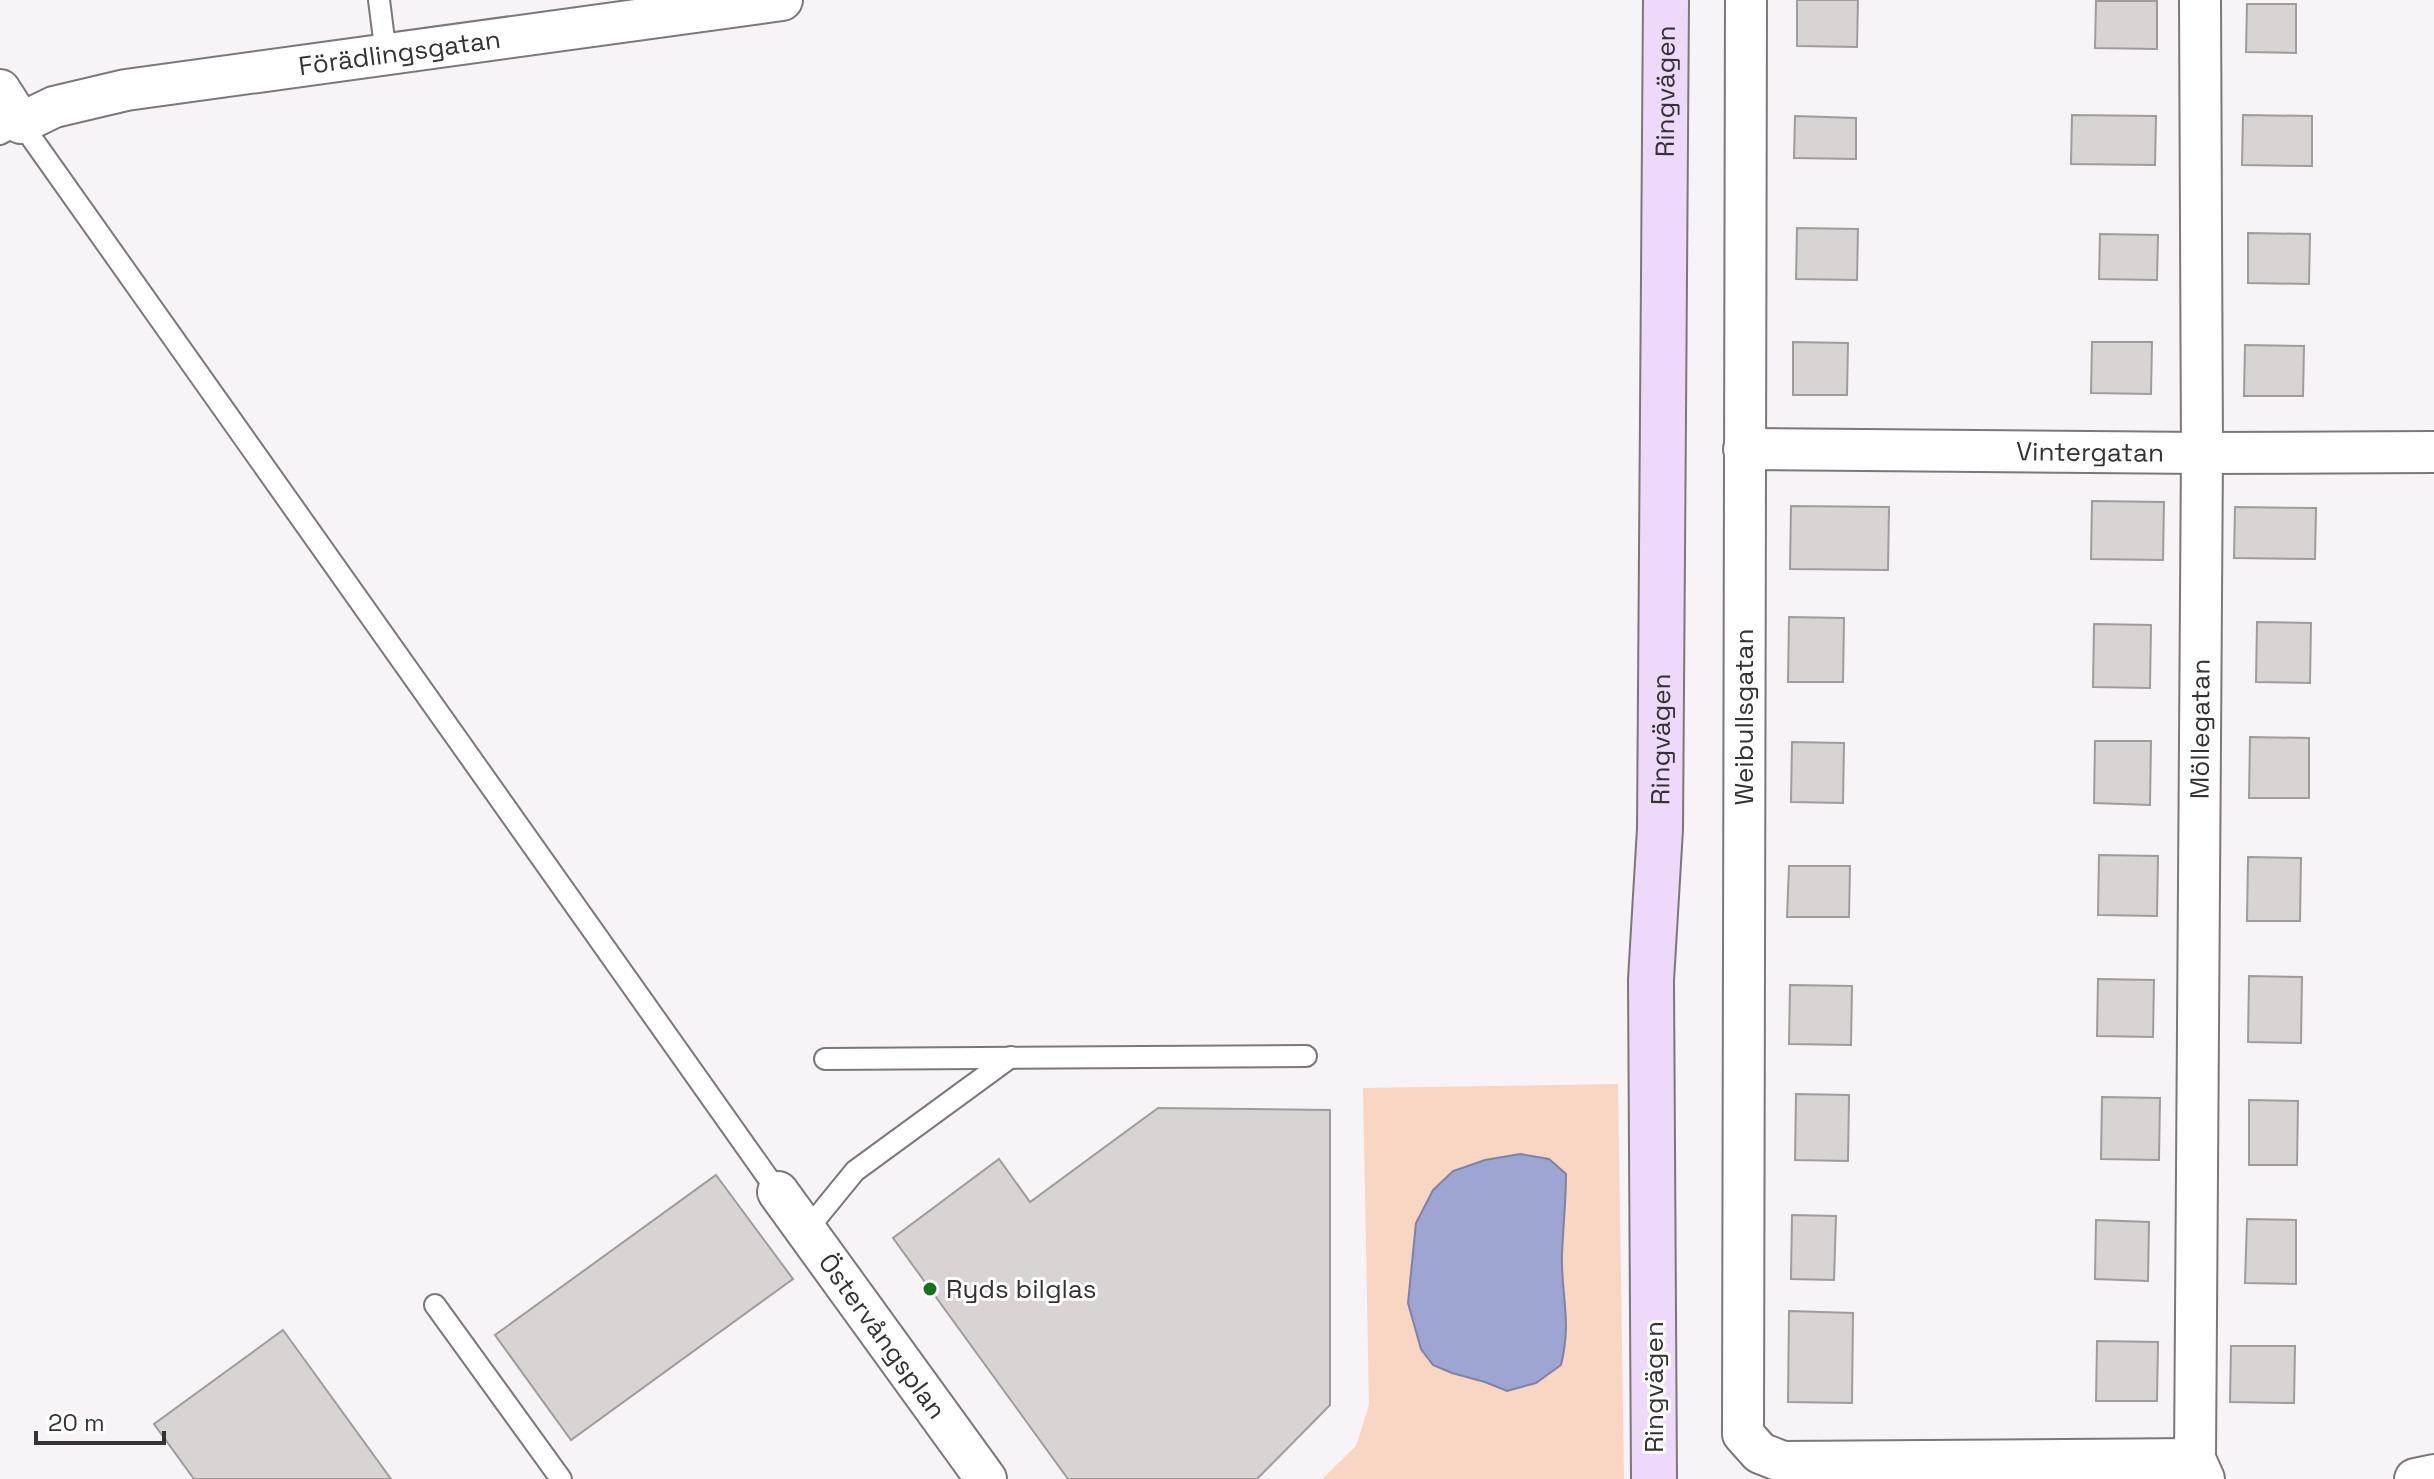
<svg xmlns="http://www.w3.org/2000/svg" width="2434" height="1479" viewBox="0 0 2434 1479" font-family="'Space Grotesk',sans-serif">
<style>
.green{fill:#f9d5c4;fill-rule:evenodd}
.water{fill:#9fa5d2;stroke:#7f82a2;stroke-width:2}
.building{fill:#d9d3d3;stroke:#a19b9c;stroke-width:2}
.lines{fill:none;stroke-linecap:round;stroke-linejoin:round}
.lane-casing{stroke:#7c777a;stroke-width:24}
.street-casing{stroke:#7c777a;stroke-width:44}
.secondary-casing{stroke:#7c777a;stroke-width:48}
.lane{stroke:#fff;stroke-width:20}
.street{stroke:#fff;stroke-width:40}
.secondary{stroke:#eed9fb;stroke-width:44}
.poi-dot{fill:#187320;stroke:#fff;stroke-width:3}
.labels{text-anchor:middle;stroke-width:6;stroke-linejoin:round;paint-order:stroke}
.street-label{font-size:26px;fill:#343233;stroke:#fff}
.poi-label{font-size:26px;fill:#343233;stroke:#fff;text-anchor:start}
</style>
<rect width="100%" height="100%" fill="#f8f3f6"/>
<path class="green" d="M 1618,1084 L 1624,1479 L 1322,1479 L 1356,1446 L 1369,1405 L 1363,1088 ZM 1520,1155 L 1549,1160 L 1566,1174 C 1566,1202 1563,1228 1562,1255 C 1561,1296 1572,1321 1561,1365 L 1507,1391 L 1485,1381 L 1452,1373 L 1485,1160 Z"/>
<path class="water" d="M 1520,1154 L 1549,1159 L 1566,1174 C 1566,1201 1563,1227 1562,1255 C 1561,1296 1572,1321 1561,1365 L 1536,1383 L 1507,1391 L 1485,1382 L 1452,1373 L 1433,1365 L 1421,1349 L 1408,1303 L 1416,1223 L 1433,1190 L 1453,1171 L 1485,1160 Z"/>
<g class="building">
<path d="M 1797,0 L 1858,0 L 1857,47 L 1797,46 Z"/>
<path d="M 2096,1 L 2157,1 L 2157,49 L 2095,48 Z"/>
<path d="M 2247,4 L 2296,4 L 2296,53 L 2246,52 Z"/>
<path d="M 2072,115 L 2156,116 L 2155,165 L 2071,164 Z"/>
<path d="M 2243,115 L 2312,116 L 2312,166 L 2242,165 Z"/>
<path d="M 1795,116 L 1856,118 L 1856,159 L 1794,158 Z"/>
<path d="M 1797,228 L 1858,229 L 1857,280 L 1796,279 Z"/>
<path d="M 2248,233 L 2310,234 L 2309,284 L 2248,283 Z"/>
<path d="M 2100,234 L 2158,235 L 2157,280 L 2099,279 Z"/>
<path d="M 1793,342 L 1848,343 L 1847,395 L 1793,395 Z"/>
<path d="M 2092,342 L 2152,342 L 2151,394 L 2091,393 Z"/>
<path d="M 2245,345 L 2304,346 L 2303,396 L 2244,396 Z"/>
<path d="M 2092,501 L 2164,502 L 2163,560 L 2091,559 Z"/>
<path d="M 1791,506 L 1889,507 L 1888,570 L 1790,569 Z"/>
<path d="M 2235,507 L 2316,508 L 2315,559 L 2234,558 Z"/>
<path d="M 1789,617 L 1844,618 L 1843,682 L 1788,682 Z"/>
<path d="M 2257,622 L 2311,623 L 2310,683 L 2256,682 Z"/>
<path d="M 2094,624 L 2151,625 L 2150,688 L 2093,687 Z"/>
<path d="M 2250,737 L 2309,738 L 2309,798 L 2249,798 Z"/>
<path d="M 2095,741 L 2151,741 L 2150,805 L 2094,803 Z"/>
<path d="M 1792,742 L 1844,743 L 1843,803 L 1791,802 Z"/>
<path d="M 2099,855 L 2158,856 L 2157,916 L 2098,915 Z"/>
<path d="M 2248,857 L 2301,858 L 2300,921 L 2247,921 Z"/>
<path d="M 1789,866 L 1850,866 L 1849,917 L 1787,917 Z"/>
<path d="M 2249,976 L 2302,977 L 2301,1043 L 2248,1042 Z"/>
<path d="M 2098,979 L 2154,980 L 2153,1037 L 2097,1036 Z"/>
<path d="M 1790,985 L 1852,986 L 1851,1045 L 1789,1044 Z"/>
<path d="M 1796,1094 L 1849,1095 L 1848,1161 L 1795,1160 Z"/>
<path d="M 2102,1097 L 2160,1098 L 2159,1160 L 2101,1159 Z"/>
<path d="M 2249,1100 L 2298,1101 L 2297,1165 L 2249,1165 Z"/>
<path d="M 1158,1108 L 1330,1110 L 1330,1405 L 1257,1479 L 1068,1479 L 893,1238 L 999,1159 L 1030,1202 Z"/>
<path d="M 716,1175 L 793,1279 L 571,1440 L 495,1335 Z"/>
<path d="M 1792,1215 L 1836,1216 L 1834,1280 L 1791,1279 Z"/>
<path d="M 2247,1219 L 2296,1220 L 2296,1284 L 2245,1283 Z"/>
<path d="M 2096,1220 L 2149,1222 L 2148,1281 L 2095,1279 Z"/>
<path d="M 1789,1311 L 1853,1313 L 1852,1403 L 1788,1402 Z"/>
<path d="M 283,1330 L 391,1479 L 194,1479 L 154,1424 Z"/>
<path d="M 2097,1341 L 2158,1342 L 2157,1401 L 2096,1401 Z"/>
<path d="M 2231,1346 L 2295,1346 L 2294,1403 L 2230,1402 Z"/>
</g>
<g class="lines">
<g class="lane-casing">
<g id="lane">
<path d="M 379,0 L 386,55"/>
<path d="M 0,134 L 21,123 L 778,1192"/>
<path d="M 825,1059 L 1306,1056"/>
<path d="M 806,1231 L 855,1171 L 1011,1057"/>
<path d="M 435,1305 L 561,1479"/>
</g>
</g>
<g class="street-casing">
<g id="street">
<path d="M 1746,0 L 1743,1434 L 1760,1453 L 1783,1462 L 2195,1459 L 2204,1479"/>
<path id="s1" d="M 0,90 L 21,123 L 54,107 L 126,90 L 782,0"/>
<path id="s2" d="M 1744,449 L 2202,453 L 2434,452"/>
<path id="s3" d="M 778,1192 L 986,1479"/>
<path id="s4" d="M 2195,1459 L 2202,453 L 2200,0"/>
<path d="M 2415,1479 L 2434,1475"/>
</g>
</g>
<g class="secondary-casing">
<g id="secondary">
<path id="s5" d="M 1654,1479 L 1651,980 L 1660,829 L 1666,0"/>
</g>
</g>
<use href="#lane" class="lane"/>
<use href="#street" class="street"/>
<use href="#secondary" class="secondary"/>
</g>
<circle class="poi-dot" cx="930" cy="1289" r="8"/>
<g class="labels">
<g class="street-label">
<text dy="9" stroke="none"><textPath href="#s1" startOffset="426">Förädlingsgatan</textPath></text>
<text dy="9" stroke="none"><textPath href="#s5" startOffset="1388">Ringvägen</textPath></text>
<text dy="9" stroke="none"><textPath href="#s2" startOffset="346">Vintergatan</textPath></text>
<text transform="translate(1744 717) rotate(-90)" y="9">Weibullsgatan</text>
<text dy="9" stroke="none"><textPath href="#s4" startOffset="730">Möllegatan</textPath></text>
<text dy="9" stroke="none"><textPath href="#s5" startOffset="740">Ringvägen</textPath></text>
<text dy="9" stroke="none"><textPath href="#s3" startOffset="178">Östervångsplan</textPath></text>
<text transform="translate(1654 1387) rotate(-90)" y="9">Ringvägen</text>
</g>
<g class="poi-label">
<text x="946" y="1298">Ryds bilglas</text>
</g>
</g>
<path d="M36 1431v12h128v-12" fill="none" stroke="#343233" stroke-width="4"/>
<text x="48" y="1431" font-size="24" fill="#343233" stroke="#ffffff" stroke-width="6" paint-order="stroke">20 m</text>
</svg>
